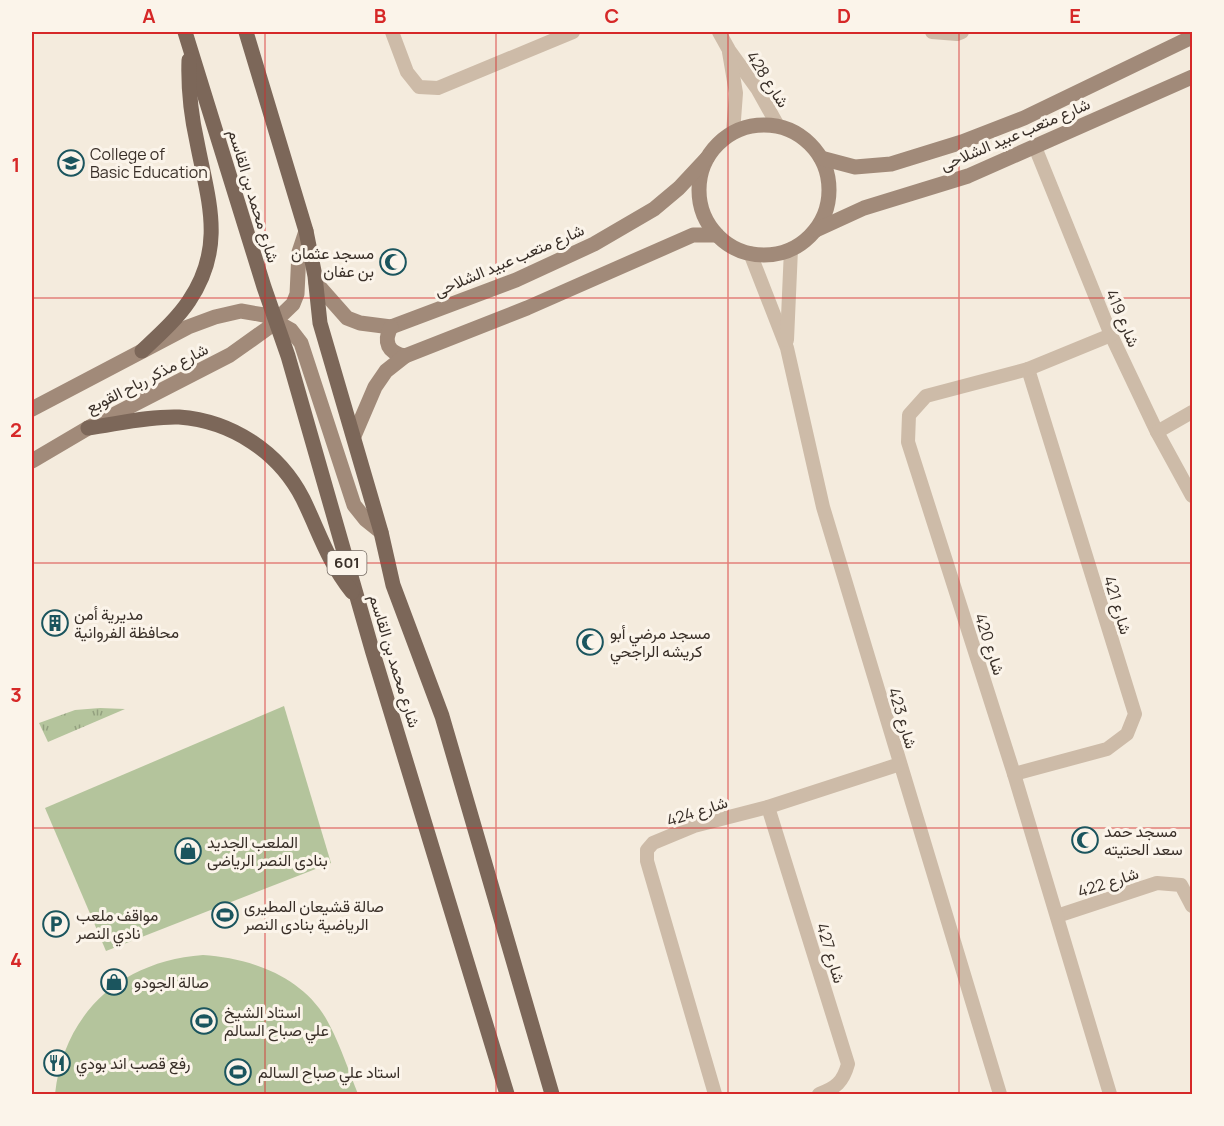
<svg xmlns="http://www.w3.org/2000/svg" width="1224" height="1126" viewBox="0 0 1224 1126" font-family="Manrope,Vazirmatn,sans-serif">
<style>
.grass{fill:url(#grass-tufts)}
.pitch{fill:#b4c49c}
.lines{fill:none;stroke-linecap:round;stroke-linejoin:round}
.street{stroke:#cdbba8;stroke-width:14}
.secondary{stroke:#a18a79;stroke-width:15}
.primary{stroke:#7c6759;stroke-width:15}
.grid{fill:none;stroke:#d62828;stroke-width:1.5;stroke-opacity:0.55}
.labels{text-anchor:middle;stroke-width:6;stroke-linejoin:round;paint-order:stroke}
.shield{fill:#fbf4ea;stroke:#736a62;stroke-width:1.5}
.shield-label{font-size:15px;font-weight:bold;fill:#392f28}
.street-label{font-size:16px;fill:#392f28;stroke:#fbf4ea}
.poi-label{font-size:16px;fill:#392f28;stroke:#fbf4ea;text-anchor:start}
.neatline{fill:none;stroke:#d62828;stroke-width:2}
.grid-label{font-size:20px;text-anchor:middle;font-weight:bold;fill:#d62828}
</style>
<defs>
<pattern id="grass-tufts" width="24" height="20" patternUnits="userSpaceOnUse" patternTransform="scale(1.5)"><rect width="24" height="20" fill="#b4c49c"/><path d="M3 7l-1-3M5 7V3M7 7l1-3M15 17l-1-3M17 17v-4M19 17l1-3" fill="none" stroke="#93a07f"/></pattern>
</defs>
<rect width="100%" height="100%" fill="#f4ebdd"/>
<path class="grass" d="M 100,708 L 125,709 L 48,742 L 39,723 L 75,710 Z"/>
<g class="pitch">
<path d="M 284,706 L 331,863 L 106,951 L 45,808 Z"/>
<path d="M 203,955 C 252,958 307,978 330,1026 C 341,1047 349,1072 358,1094 L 55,1094 C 64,1012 122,961 203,955 Z"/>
</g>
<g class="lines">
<g class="street">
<path d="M 392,32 L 407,72 L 419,87 L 438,88 L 573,32"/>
<path d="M 719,32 L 729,50 L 758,90 L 778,126"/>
<path d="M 932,32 L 957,34 L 962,32"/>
<path d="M 729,52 L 736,93 L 733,133"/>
<path d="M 1035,147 L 1111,335 L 1157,432 L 1192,496"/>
<path d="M 750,253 L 787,348 L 823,507 L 1000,1094"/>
<path d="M 787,340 L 791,249"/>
<path d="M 1157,432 L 1192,412"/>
<path d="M 1014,774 L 1107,749 L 1127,734 L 1135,714 L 1028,369"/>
<path d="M 768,807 L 848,1064 C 843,1082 836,1088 819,1094"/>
<path d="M 1057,916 L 1157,883 L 1181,885 L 1192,906"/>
<path d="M 715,1094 L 647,861 L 647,850 L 653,843 L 694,826 L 768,807 L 900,764"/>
<path d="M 1110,1094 L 1014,774 L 908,442 L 909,415 L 926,396 L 1028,369 L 1111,335"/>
</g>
<g class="secondary">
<circle cx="764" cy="190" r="65"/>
<path d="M 821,158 L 855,167 L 891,164 L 962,142 L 1024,118 L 1192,37"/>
<path d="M 816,230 L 864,208 L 968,176 L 1192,77"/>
<path d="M 316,283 L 347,318 L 360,323 L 391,327 L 516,280 L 594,244 L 654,209 L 679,188 L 707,158"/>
<path d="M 391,327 C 383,342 388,353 405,356"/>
<path d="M 32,409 L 188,327 L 215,317 L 241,311 L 264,315 L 291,330 L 301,343 L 354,505 L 366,520 L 381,532"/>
<path d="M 354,436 L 375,387 L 386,371 L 405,356 L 527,308 L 693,235 L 717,235"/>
<path d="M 32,461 L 88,428 L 230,355 L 268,328 L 293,304 L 297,294 L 299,252 L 306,231"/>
</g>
<g class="primary">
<path d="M 185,32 L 264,287 L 288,356 L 373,653 L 507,1094"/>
<path d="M 246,32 L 306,231 L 315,276 L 320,323 L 381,532 L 393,585 L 442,716 L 552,1094"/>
<path d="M 142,351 C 159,335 177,319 189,301 C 226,246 208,200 197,142 C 191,115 188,88 189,60"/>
<path d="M 88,428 C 117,424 149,416 179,417 C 232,421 279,452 303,499 C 320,534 327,560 352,592"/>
</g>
</g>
<path class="grid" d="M 265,32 L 265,1094M 496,32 L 496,1094M 728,32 L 728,1094M 959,32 L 959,1094M 32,298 L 1192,298M 32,563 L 1192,563M 32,828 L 1192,828"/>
<defs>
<g id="school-ring" transform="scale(1.35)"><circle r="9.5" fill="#fbf4ea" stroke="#1b555e" stroke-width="1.5"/><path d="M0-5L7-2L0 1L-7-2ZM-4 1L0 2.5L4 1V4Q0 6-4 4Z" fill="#1b555e"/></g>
<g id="mosque-ring" transform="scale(1.35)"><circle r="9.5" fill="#fbf4ea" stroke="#1b555e" stroke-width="1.5"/><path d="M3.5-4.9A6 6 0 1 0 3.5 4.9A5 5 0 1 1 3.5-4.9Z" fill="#1b555e"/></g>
<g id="building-ring" transform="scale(1.35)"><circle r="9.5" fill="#fbf4ea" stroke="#1b555e" stroke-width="1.5"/><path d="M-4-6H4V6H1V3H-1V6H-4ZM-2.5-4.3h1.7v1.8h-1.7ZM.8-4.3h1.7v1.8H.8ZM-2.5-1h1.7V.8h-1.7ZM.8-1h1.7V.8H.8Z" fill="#1b555e"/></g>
<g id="shop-ring" transform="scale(1.35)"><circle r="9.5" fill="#fbf4ea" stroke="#1b555e" stroke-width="1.5"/><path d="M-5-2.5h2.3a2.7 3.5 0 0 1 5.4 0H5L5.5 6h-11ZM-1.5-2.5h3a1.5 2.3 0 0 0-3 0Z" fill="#1b555e"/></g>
<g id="stadium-ring" transform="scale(1.35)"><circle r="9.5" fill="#fbf4ea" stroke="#1b555e" stroke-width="1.5"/><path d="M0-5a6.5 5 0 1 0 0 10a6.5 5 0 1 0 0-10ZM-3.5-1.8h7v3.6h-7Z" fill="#1b555e"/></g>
<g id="parking-ring" transform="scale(1.35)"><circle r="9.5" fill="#fbf4ea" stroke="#1b555e" stroke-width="1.5"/><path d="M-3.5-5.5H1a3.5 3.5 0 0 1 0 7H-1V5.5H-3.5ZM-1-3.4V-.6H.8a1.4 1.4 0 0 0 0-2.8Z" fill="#1b555e"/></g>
<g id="restaurant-ring" transform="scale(1.35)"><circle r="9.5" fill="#fbf4ea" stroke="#1b555e" stroke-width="1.5"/><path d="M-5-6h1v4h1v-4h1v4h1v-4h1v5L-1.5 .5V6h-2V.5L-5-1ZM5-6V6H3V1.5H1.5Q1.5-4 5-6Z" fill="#1b555e"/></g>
</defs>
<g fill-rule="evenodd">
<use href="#school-ring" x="71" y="163"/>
<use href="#mosque-ring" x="393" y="262"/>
<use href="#building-ring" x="55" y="623"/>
<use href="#mosque-ring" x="590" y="642"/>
<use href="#mosque-ring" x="1085" y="840"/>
<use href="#shop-ring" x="188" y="851"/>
<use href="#stadium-ring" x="225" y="915"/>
<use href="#parking-ring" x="56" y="924"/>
<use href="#shop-ring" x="114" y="982"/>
<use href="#stadium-ring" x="204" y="1021"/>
<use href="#restaurant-ring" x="57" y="1063"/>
<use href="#stadium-ring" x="238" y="1072"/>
</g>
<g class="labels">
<rect class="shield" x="327.5" y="551" width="39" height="24" rx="4.5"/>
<g class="shield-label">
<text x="347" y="568">601</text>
</g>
<g class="street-label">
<text transform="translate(768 79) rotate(57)" y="6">شارع 428</text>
<text transform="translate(1015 134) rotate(-23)" y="6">شارع متعب عبيد الشلاحى</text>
<text transform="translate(254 196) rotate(73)" y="6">شارع محمد بن القاسم</text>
<text transform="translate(509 260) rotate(-23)" y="6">شارع متعب عبيد الشلاحى</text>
<text transform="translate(1123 318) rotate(67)" y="6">شارع 419</text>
<text transform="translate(147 378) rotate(-27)" y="6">شارع مذكر رباح القوبع</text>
<text transform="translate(1118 605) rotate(73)" y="6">شارع 421</text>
<text transform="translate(990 644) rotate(72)" y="6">شارع 420</text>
<text transform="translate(395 661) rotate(73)" y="6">شارع محمد بن القاسم</text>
<text transform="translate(903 718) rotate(73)" y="6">شارع 423</text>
<text transform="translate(697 811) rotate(-18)" y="6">شارع 424</text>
<text transform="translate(1108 882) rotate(-18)" y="6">شارع 422</text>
<text transform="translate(831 953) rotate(73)" y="6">شارع 427</text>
</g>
<g class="poi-label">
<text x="90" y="160">College of<tspan x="90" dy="18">Basic Education</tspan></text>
<text x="374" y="259" text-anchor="end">مسجد عثمان<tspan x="374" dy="18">بن عفان</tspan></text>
<text x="74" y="620">مديرية أمن<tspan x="74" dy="18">محافظة الفروانية</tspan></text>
<text x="610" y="639">مسجد مرضي أبو<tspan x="610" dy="18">كريشه الراجحي</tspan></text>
<text x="1104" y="837">مسجد حمد<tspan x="1104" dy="18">سعد الحتيته</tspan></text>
<text x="207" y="848">الملعب الجديد<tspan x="207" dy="18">بنادى النصر الرياضى</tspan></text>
<text x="244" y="912">صالة قشيعان المطيرى<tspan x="244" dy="18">الرياضية بنادى النصر</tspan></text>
<text x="76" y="921">مواقف ملعب<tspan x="76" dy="18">نادي النصر</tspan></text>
<text x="134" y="988">صالة الجودو</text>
<text x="224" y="1018">استاد الشيخ<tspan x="224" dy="18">علي صباح السالم</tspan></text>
<text x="76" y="1069">رفع قصب اند بودي</text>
<text x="258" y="1078">استاد علي صباح السالم</text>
</g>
</g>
<rect width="1224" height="1126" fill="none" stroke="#fbf4ea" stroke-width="66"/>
<rect x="33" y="33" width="1158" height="1060" class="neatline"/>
<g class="grid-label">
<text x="149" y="23">A</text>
<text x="380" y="23">B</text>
<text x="612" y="23">C</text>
<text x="844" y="23">D</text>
<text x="1075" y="23">E</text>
<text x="16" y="172">1</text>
<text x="16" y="437">2</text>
<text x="16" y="702">3</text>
<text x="16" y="967">4</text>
</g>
</svg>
